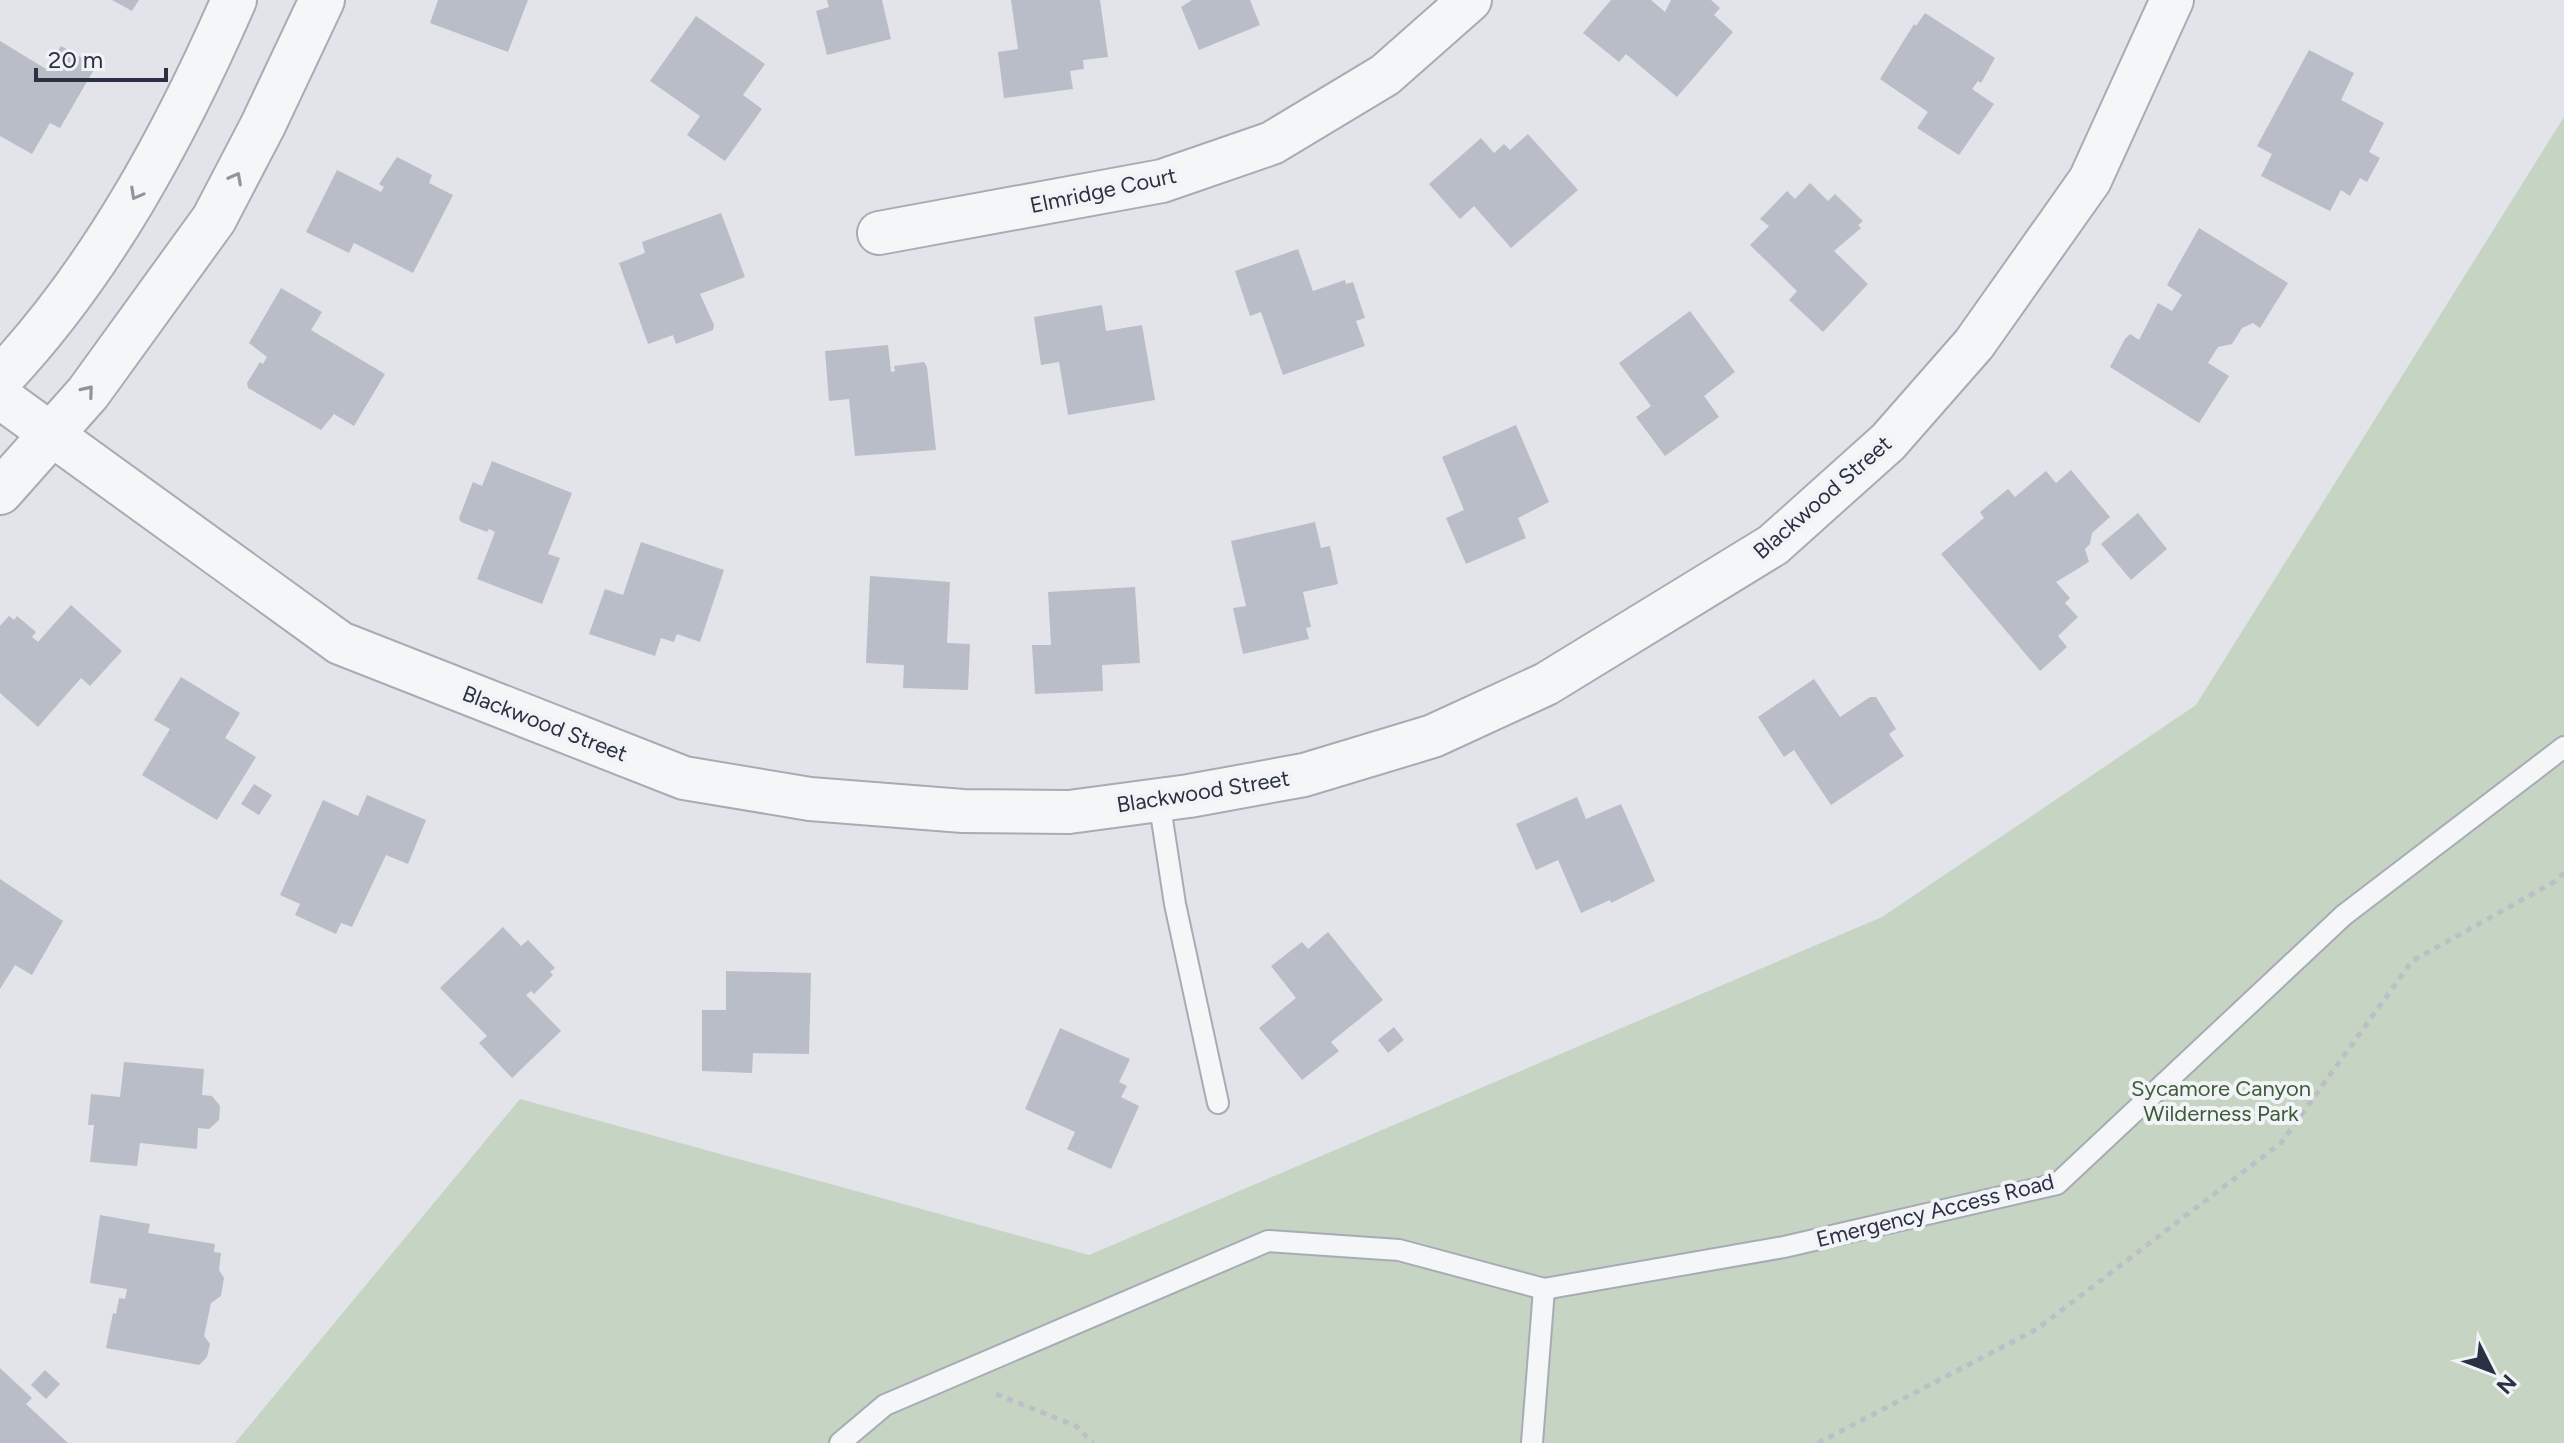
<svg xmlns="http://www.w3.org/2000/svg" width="2564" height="1443" viewBox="0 0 2564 1443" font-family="Figtree,sans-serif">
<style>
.green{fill:#c6d4c3}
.building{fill:#b9bdc7}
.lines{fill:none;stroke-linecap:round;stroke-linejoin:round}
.service-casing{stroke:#a7abb4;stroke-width:24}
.minor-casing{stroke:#a7abb4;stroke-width:46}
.tertiary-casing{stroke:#a7abb4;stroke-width:48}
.path{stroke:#bcbfc5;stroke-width:5;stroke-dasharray:6 6;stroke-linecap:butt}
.service{stroke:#f5f6f8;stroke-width:20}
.minor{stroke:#f5f6f8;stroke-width:42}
.tertiary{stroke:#f5f6f8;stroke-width:44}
.oneway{stroke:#90949d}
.labels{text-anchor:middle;stroke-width:8;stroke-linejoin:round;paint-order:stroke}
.street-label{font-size:22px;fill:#2a3142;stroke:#f1f3f7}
.park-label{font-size:22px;fill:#3c5d38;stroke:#f1f3f7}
</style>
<rect width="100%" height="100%" fill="#e2e4ea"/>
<path class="green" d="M 2564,117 L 2564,1443 L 235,1443 L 520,1099 L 1089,1255 L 1882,917 L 2196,705 Z"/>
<g class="building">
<path d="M 112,0 L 139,0 L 132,11 Z"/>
<path d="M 438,0 L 528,0 L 508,52 L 430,23 Z"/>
<path d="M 827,0 L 882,0 L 891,39 L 827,55 L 816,11 L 829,7 Z"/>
<path d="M 1011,0 L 1100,0 L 1108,57 L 1083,60 L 1084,69 L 1070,71 L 1073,89 L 1004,98 L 998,52 L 1018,49 Z"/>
<path d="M 1192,0 L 1250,0 L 1260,25 L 1199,50 L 1181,7 Z"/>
<path d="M 1611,0 L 1651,0 L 1665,12 L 1671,0 L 1711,0 L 1720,8 L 1714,15 L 1733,32 L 1677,97 L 1626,54 L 1619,62 L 1583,33 Z"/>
<path d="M 1925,13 L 1995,58 L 1981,83 L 1978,81 L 1972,89 L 1994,104 L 1959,155 L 1917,128 L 1928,112 L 1880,79 L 1914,24 L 1916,26 Z"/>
<path d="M 696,16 L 765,64 L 743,95 L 762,109 L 725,161 L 687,135 L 700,116 L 650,81 Z"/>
<path d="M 0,41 L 46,69 L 61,46 L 96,66 L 60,128 L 50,123 L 32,154 L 0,136 Z"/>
<path d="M 2309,50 L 2354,73 L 2341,100 L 2384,123 L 2369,152 L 2380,158 L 2367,182 L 2360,178 L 2350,196 L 2341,190 L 2330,211 L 2261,176 L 2272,154 L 2257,146 Z"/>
<path d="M 1528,134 L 1578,190 L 1511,248 L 1474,206 L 1460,219 L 1429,184 L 1481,138 L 1494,153 L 1504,144 L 1510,150 Z"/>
<path d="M 397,157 L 432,175 L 429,183 L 453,195 L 413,273 L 354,243 L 349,253 L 306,232 L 337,170 L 381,192 L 384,187 L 379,184 Z"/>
<path d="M 1810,183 L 1828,201 L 1835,194 L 1863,221 L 1858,225 L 1861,228 L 1834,251 L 1868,284 L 1823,332 L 1789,300 L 1797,291 L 1750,245 L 1769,226 L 1760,219 L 1787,191 L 1795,199 Z"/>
<path d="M 721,213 L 745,277 L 700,294 L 714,325 L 713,330 L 676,344 L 673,335 L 648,344 L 619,263 L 645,253 L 642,242 Z"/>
<path d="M 2199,228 L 2288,283 L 2260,328 L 2253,323 L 2242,328 L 2232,344 L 2218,347 L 2208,363 L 2229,376 L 2199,423 L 2110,367 L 2125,339 L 2130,334 L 2139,340 L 2158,303 L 2172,311 L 2182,295 L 2167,285 Z"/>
<path d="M 1298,249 L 1313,291 L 1345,280 L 1346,284 L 1353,282 L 1365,318 L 1356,321 L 1365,346 L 1283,375 L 1261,312 L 1250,316 L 1235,271 Z"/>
<path d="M 281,288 L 322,312 L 311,330 L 385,374 L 354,426 L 334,414 L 321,430 L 248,388 L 247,383 L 260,362 L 263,364 L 267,357 L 249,343 Z"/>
<path d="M 1102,305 L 1106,331 L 1142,325 L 1155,400 L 1068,415 L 1059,362 L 1041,365 L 1034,317 Z"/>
<path d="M 1690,311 L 1735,372 L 1704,396 L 1719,417 L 1665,456 L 1636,417 L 1651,406 L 1619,363 Z"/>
<path d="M 888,345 L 891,372 L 895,371 L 894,366 L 924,362 L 927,367 L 936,450 L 855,456 L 849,399 L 829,401 L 825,351 Z"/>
<path d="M 1516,425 L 1549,502 L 1518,518 L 1526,538 L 1466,564 L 1446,518 L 1464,510 L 1442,457 Z"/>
<path d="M 492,461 L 572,493 L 548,554 L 560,558 L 542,604 L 477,579 L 495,532 L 489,529 L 487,532 L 461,522 L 459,518 L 473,482 L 482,486 Z"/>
<path d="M 2071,470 L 2110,517 L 2092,533 L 2090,544 L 2085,549 L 2089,562 L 2056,582 L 2070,598 L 2065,603 L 2078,617 L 2058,636 L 2067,647 L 2040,671 L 1941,554 L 1984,518 L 1980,512 L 2008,489 L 2015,497 L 2046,471 L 2056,483 Z"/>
<path d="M 2138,513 L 2167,549 L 2131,580 L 2101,544 Z"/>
<path d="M 1315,522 L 1321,548 L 1330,546 L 1338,584 L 1303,592 L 1311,627 L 1306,628 L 1309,639 L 1243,654 L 1233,608 L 1246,606 L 1231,541 Z"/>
<path d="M 641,542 L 724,570 L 700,642 L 677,634 L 674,642 L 661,638 L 655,656 L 589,634 L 605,589 L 623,595 Z"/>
<path d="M 870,576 L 950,582 L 947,643 L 970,644 L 968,690 L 903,688 L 904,665 L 866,663 Z"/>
<path d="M 1135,587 L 1140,663 L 1102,665 L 1103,691 L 1035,694 L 1032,645 L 1051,645 L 1048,592 Z"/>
<path d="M 71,605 L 122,651 L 90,686 L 81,678 L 38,727 L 0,693 L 0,626 L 9,616 L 14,620 L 17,616 L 36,632 L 32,637 L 38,642 Z"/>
<path d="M 181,677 L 240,713 L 225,738 L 256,757 L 217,820 L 142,775 L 170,729 L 154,720 Z"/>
<path d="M 1814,679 L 1840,717 L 1870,697 L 1876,697 L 1896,729 L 1889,734 L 1904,756 L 1831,805 L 1794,750 L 1784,757 L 1758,717 Z"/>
<path d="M 254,784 L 272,795 L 259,815 L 241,804 Z"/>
<path d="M 367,795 L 426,820 L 408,864 L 386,855 L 352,927 L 341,923 L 336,934 L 295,915 L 300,904 L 280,895 L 323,800 L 358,816 Z"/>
<path d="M 1577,797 L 1586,819 L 1621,804 L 1655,881 L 1611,903 L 1610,900 L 1581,913 L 1558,860 L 1536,870 L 1516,824 Z"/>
<path d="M 0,879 L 63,921 L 32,975 L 15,965 L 0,989 Z"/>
<path d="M 503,927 L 521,946 L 528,940 L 555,968 L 550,972 L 553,975 L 534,994 L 531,991 L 526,995 L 561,1031 L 512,1078 L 479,1043 L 487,1036 L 440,988 Z"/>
<path d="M 1328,932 L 1383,1000 L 1331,1042 L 1339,1051 L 1302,1080 L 1259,1028 L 1296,998 L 1271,966 L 1302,942 L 1308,949 Z"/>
<path d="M 726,971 L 811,973 L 809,1054 L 753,1053 L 752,1073 L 702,1071 L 702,1010 L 726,1010 Z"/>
<path d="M 1394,1027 L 1404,1040 L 1388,1053 L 1378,1040 Z"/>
<path d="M 1060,1028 L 1130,1059 L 1119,1082 L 1127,1086 L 1121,1097 L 1139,1106 L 1111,1169 L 1067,1149 L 1075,1132 L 1025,1109 Z"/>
<path d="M 124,1062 L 204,1069 L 202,1095 L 212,1096 L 220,1106 L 219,1120 L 209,1129 L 198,1128 L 197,1149 L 140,1143 L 137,1166 L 90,1162 L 94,1125 L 88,1125 L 91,1094 L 120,1097 Z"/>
<path d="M 100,1215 L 150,1224 L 148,1233 L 215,1244 L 214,1252 L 221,1253 L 219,1270 L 224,1278 L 221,1296 L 211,1303 L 204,1336 L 210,1344 L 207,1357 L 199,1365 L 106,1348 L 113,1313 L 116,1314 L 119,1298 L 125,1299 L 127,1289 L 90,1283 Z"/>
<path d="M 0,1368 L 32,1398 L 26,1404 L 68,1443 L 0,1443 Z"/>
<path d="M 45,1370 L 60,1384 L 46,1399 L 31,1385 Z"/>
</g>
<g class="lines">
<g class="service-casing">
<g id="service">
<path d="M 1159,800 L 1175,904 L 1218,1103"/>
<path d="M 840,1443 L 885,1405 L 1268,1241 L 1399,1250 L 1544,1289 L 1784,1247 L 2057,1184 L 2344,915 L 2564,747"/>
<path d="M 1532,1443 L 1544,1289"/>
</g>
</g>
<g class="minor-casing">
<g id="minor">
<path d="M 879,233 L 1162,181 L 1272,143 L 1385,75 L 1470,0"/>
<path d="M 0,397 L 340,643 L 684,778 L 810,799 L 963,811 L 1069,812 L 1189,796 L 1304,775 L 1433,736 L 1546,684 L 1773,545 L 1888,442 L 1974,344 L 2090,180 L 2172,0"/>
</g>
</g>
<g class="tertiary-casing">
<g id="tertiary">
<path d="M 0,379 C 102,271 175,135 234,0"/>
<path d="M 0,492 L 88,393 L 214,219 L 263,125 L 322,0"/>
</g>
</g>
<g class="path">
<path d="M 996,1394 L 1076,1426 L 1093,1443"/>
<path d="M 1818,1443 L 2037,1329 L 2281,1143 L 2412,961 L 2554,882 L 2564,873"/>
</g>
<use href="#service" class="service"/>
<use href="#minor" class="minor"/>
<use href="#tertiary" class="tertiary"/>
</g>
<defs><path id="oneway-chevron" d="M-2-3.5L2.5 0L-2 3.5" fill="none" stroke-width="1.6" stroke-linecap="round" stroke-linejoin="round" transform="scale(2)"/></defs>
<g class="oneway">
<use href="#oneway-chevron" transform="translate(236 178) rotate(-62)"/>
<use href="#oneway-chevron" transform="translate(136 194) rotate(119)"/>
<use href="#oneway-chevron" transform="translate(88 391) rotate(-50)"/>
</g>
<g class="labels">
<g class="street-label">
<text transform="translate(1103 190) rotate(-12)" y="8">Elmridge Court</text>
<text transform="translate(1822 497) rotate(-41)" y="8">Blackwood Street</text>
<text transform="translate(545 723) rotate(21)" y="8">Blackwood Street</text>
<text transform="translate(1203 791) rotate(-9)" y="8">Blackwood Street</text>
<text transform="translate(1935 1210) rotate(-14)" y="8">Emergency Access Road</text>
</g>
<g class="park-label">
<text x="2221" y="1096">Sycamore Canyon<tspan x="2221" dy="25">Wilderness Park</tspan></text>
</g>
</g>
<g transform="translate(2492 1371) rotate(132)" stroke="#f1f3f7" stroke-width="6" paint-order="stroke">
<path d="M0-6L14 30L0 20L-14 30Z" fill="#2a3142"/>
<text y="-12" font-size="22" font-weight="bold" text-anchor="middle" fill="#2a3142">N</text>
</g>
<path d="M36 68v12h130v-12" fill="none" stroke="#2a3142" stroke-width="4"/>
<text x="48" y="68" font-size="24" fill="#2a3142" stroke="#f1f3f7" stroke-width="6" paint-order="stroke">20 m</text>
</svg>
